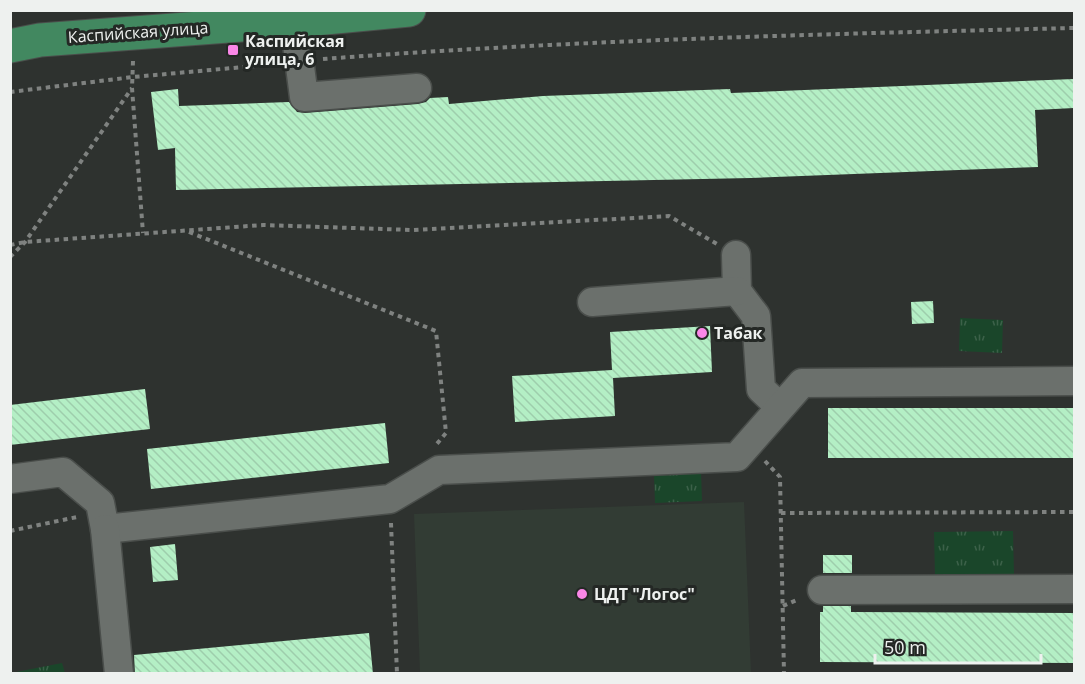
<svg xmlns="http://www.w3.org/2000/svg" width="1085" height="684" viewBox="0 0 1085 684" font-family="'Open Sans',sans-serif">
<style>
.built{fill:#323c34}
.park{fill:url(#park-tufts)}
.building{fill:url(#building-back-hatch)}
.lines{fill:none;stroke-linecap:round;stroke-linejoin:round}
.minor-casing{stroke:#4a4e4b;stroke-width:31}
.major-casing{stroke:#4a4e4b;stroke-width:35}
.path{stroke:#7f8280;stroke-width:4;stroke-dasharray:4.5 4.5;stroke-linecap:butt}
.minor{stroke:#6b706c;stroke-width:28}
.major{stroke:#428860;stroke-width:33}
.poi-dot{fill:#fa87e7;stroke:#242825;stroke-width:2}
.labels{text-anchor:middle;stroke-width:6;stroke-linejoin:round;paint-order:stroke}
.street-label{font-size:16px;fill:#eef1ef;stroke:#242825}
.poi-label{font-size:16px;font-weight:bold;fill:#eef1ef;stroke:#242825;text-anchor:start}
</style>
<defs>
<pattern id="park-tufts" width="24" height="20" patternUnits="userSpaceOnUse" patternTransform="scale(1.5)"><rect width="24" height="20" fill="#1a462a"/><path d="M3 7l-1-3M5 7V3M7 7l1-3M15 17l-1-3M17 17v-4M19 17l1-3" fill="none" stroke="#3c6149"/></pattern>
<pattern id="building-back-hatch" width="6" height="6" patternUnits="userSpaceOnUse" patternTransform="scale(1.5)"><rect width="6" height="6" fill="#b4efc5"/><path d="M-1 5l2 2M0 0l6 6M5-1l2 2" fill="none" stroke="#9eceac"/></pattern>
</defs>
<rect width="100%" height="100%" fill="#2e322f"/>
<path class="built" d="M 744,502 L 751,673 L 420,673 L 414,514 Z"/>
<g class="park">
<path d="M 960,318 L 1003,320 L 1002,353 L 959,351 Z"/>
<path d="M 701,472 L 702,501 L 655,503 L 654,475 Z"/>
<path d="M 1013,531 L 1014,575 L 935,576 L 934,532 Z"/>
<path d="M 62,663 L 65,673 L 11,673 Z"/>
</g>
<g class="building">
<path d="M 1074,79 L 1074,108 L 1035,110 L 1038,167 L 751,178 L 176,190 L 175,148 L 158,150 L 151,92 L 178,89 L 179,106 L 289,102 L 297,112 L 305,113 L 418,104 L 426,102 L 430,98 L 448,97 L 449,104 L 543,96 L 730,89 L 731,93 Z"/>
<path d="M 933,301 L 934,323 L 912,324 L 911,302 Z"/>
<path d="M 710,326 L 712,372 L 613,378 L 615,416 L 515,422 L 512,376 L 612,370 L 610,332 Z"/>
<path d="M 145,389 L 150,429 L 10,445 L 10,405 Z"/>
<rect x="828" y="408" width="246" height="50"/>
<path d="M 385,423 L 389,463 L 151,489 L 147,449 Z"/>
<path d="M 175,544 L 178,580 L 153,582 L 150,547 Z"/>
<rect x="823" y="555" width="29" height="18"/>
<path d="M 823,606 L 851,606 L 851,612 L 1074,613 L 1074,663 L 820,662 L 820,612 L 823,612 Z"/>
<path d="M 369,633 L 373,674 L 135,674 L 134,655 Z"/>
</g>
<g class="lines">
<g class="minor-casing">
<g id="minor">
<path d="M 294,21 L 304,97 L 417,88"/>
<path d="M 736,255 L 737,291 L 756,316 L 761,389 L 780,407"/>
<path d="M 592,302 L 737,291"/>
<path d="M 10,479 L 63,472 L 100,503 L 105,529 L 390,499 L 439,470 L 737,457 L 802,383 L 1074,381"/>
<path d="M 105,529 L 119,674"/>
<path d="M 822,590 L 1074,589"/>
</g>
</g>
<g class="major-casing">
<path id="major" d="M 10,46 L 40,40 L 294,21 L 409,10"/>
</g>
<g class="path">
<path d="M 323,59 C 573,40 824,34 1074,28"/>
<path d="M 133,61 L 132,88 L 143,233"/>
<path d="M 10,92 L 133,77 L 277,64"/>
<path d="M 189,232 L 436,331 L 446,433 L 435,446"/>
<path d="M 10,245 L 25,242 L 263,225 L 413,230 L 669,216 L 717,244"/>
<path d="M 10,257 L 25,242 L 132,88"/>
<path d="M 765,461 L 780,477 L 784,674"/>
<path d="M 781,513 L 1074,512"/>
<path d="M 391,523 L 397,674"/>
<path d="M 10,531 L 77,517"/>
<path d="M 783,606 L 799,599"/>
</g>
<use href="#minor" class="minor"/>
<use href="#major" class="major"/>
</g>
<g class="poi-dot">
<rect x="227" y="44" width="12" height="12" rx="3"/>
<circle cx="702" cy="333" r="6"/>
<circle cx="582" cy="594" r="6"/>
</g>
<g class="labels">
<g class="street-label">
<text transform="translate(138 32) rotate(-4)" y="6">Каспийская улица</text>
</g>
<g class="poi-label">
<text x="245" y="47">Каспийская<tspan x="245" dy="18">улица, 6</tspan></text>
<text x="714" y="339">Табак</text>
<text x="594" y="600">ЦДТ "Логос"</text>
</g>
</g>
<rect width="1085" height="684" fill="none" stroke="#eef1ef" stroke-width="24"/>
<path d="M875 654v9h166v-9" fill="none" stroke="#eef1ef" stroke-width="3"/>
<text x="884" y="654" font-size="18" fill="#eef1ef" stroke="#242825" stroke-width="4.5" paint-order="stroke">50 m</text>
</svg>
